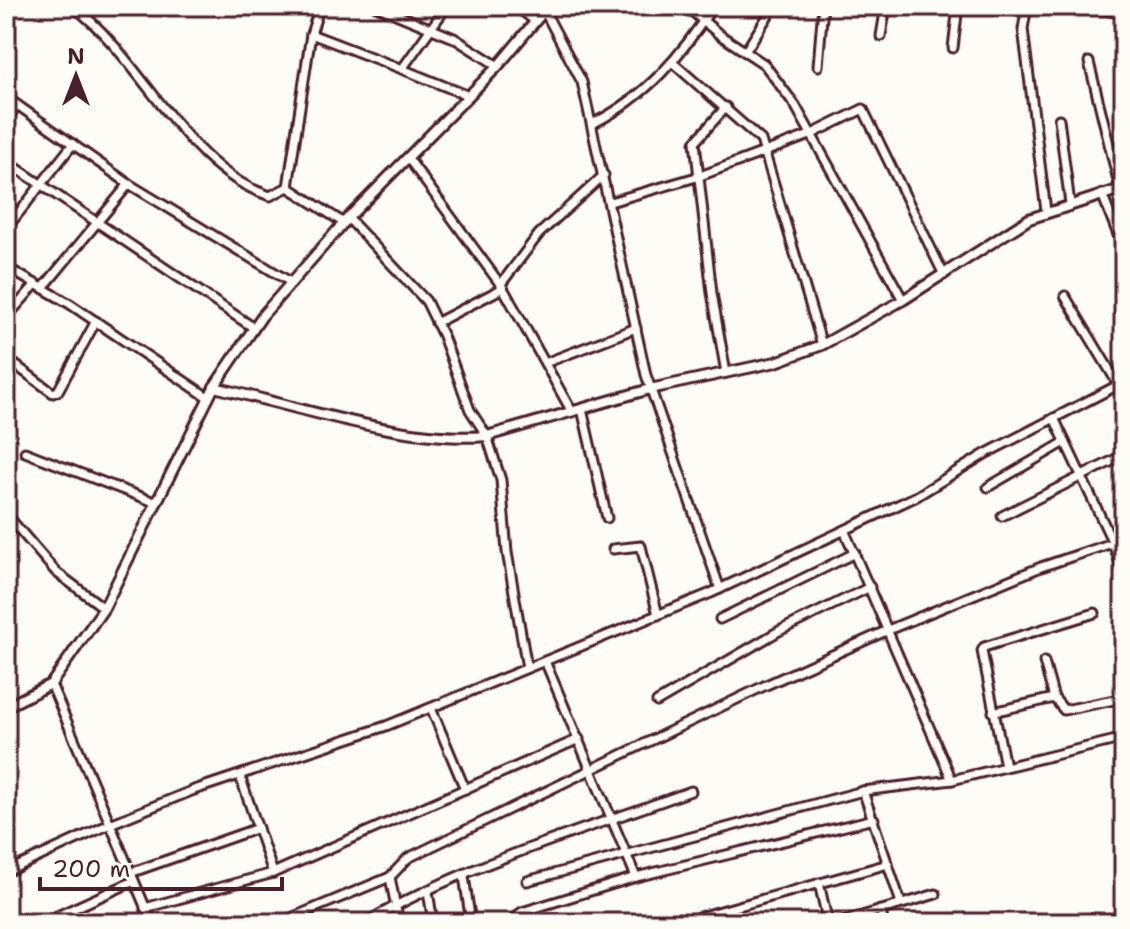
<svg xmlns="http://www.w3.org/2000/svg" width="1130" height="929" viewBox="0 0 1130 929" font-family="'Shantell Sans',sans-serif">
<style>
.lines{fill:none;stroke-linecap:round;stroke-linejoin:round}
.minor-casing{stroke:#4a1f2b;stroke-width:13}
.tertiary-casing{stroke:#4a1f2b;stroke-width:14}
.minor{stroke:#fdfcf7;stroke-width:7}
.tertiary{stroke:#fdfcf7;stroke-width:8}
</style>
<rect width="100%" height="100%" fill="#fdfcf7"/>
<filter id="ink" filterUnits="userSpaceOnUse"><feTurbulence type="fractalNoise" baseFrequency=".0125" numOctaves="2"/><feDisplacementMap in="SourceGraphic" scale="16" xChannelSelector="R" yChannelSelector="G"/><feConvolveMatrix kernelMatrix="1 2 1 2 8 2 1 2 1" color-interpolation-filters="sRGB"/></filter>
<g filter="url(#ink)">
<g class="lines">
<g class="minor-casing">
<g id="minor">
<path d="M 73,6 C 144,60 185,169 270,196 L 288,187 L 311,34 L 320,6"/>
<path d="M 376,6 L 454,38 L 498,66"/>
<path d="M 447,6 L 402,69 L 469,96"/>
<path d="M 516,6 L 535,21"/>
<path d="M 686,6 L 720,35 L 764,64 L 795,105 L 903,300"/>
<path d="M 1027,6 L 1023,29 L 1046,211"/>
<path d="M 1074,6 L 1124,13"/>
<path d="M 544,10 L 582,82 L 646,375 L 720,589"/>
<path d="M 311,34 L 402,69"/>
<path d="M 881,36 L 886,6"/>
<path d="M 953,48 L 958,6"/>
<path d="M 745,52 L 774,6"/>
<path d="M 672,62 L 761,140 L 822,345"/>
<path d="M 1089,62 L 1120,189"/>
<path d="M 818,66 L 823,6"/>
<path d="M 6,97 L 129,184 L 292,283"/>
<path d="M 1059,119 L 1070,204"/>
<path d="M 6,120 L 17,105"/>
<path d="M 594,123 C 646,97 682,55 713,6"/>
<path d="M 408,158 L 503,288 L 572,412"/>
<path d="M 6,161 L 254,328"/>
<path d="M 288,187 L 344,223"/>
<path d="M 1102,194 L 1124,250"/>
<path d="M 610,202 L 700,176 L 810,135 L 863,109 L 944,275"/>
<path d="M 348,218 L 426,301 L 443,336 L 470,410 L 487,436 L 501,480 L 507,552 L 527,668"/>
<path d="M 6,229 L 73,144"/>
<path d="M 6,267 L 70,304 L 209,398"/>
<path d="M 501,284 L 539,234 L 604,175"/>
<path d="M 43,288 L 129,184"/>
<path d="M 1065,296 L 1118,384"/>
<path d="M 6,318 L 36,284"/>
<path d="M 436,323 L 503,288"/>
<path d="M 6,358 L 53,393 L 58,391 L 96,321"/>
<path d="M 545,363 L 636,328"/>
<path d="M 726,373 L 712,293 L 695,142 L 726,107"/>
<path d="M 582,409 L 607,518"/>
<path d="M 1054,418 L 1113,543 L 1124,575"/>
<path d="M 25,452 L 157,503"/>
<path d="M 988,487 L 1065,442"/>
<path d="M 6,514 L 56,572 L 104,608"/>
<path d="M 1002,516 L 1124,455"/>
<path d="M 845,532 L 952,780"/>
<path d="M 613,549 L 641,546 L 658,615"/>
<path d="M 720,619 L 855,553"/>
<path d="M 545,661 L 636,877"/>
<path d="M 1044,662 L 1054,698 L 1064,710 L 1124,698"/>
<path d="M 51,684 L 152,923"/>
<path d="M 657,702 L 779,631 L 870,587"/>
<path d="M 431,708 L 465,789"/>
<path d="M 993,712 L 1054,698"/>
<path d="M 1005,766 L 982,651 L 984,647 L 1095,613"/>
<path d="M 240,776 L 273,873"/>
<path d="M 863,791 L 901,903"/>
<path d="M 6,872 L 110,824 L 194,790 L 386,726 L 711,593 L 917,496 L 985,454 L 1124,382"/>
<path d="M 130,873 L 258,828"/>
<path d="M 464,876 L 471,923"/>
<path d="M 390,877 L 399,923"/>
<path d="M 527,881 L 863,791 L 952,780 L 1124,738"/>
<path d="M 819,883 L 828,923"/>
<path d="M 428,891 L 433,923"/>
<path d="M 145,908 L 273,873 L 579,739"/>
<path d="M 880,910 L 884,923"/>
<path d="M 42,923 L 134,881"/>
<path d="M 279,923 L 390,877 L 408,858 L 764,686 L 888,630 L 1041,567 L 1124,539"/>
<path d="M 365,923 C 465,864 582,831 691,791"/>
<path d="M 509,923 L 522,912 L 636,877 L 874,819"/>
<path d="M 678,923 L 888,864"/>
<path d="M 838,923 L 936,894"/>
</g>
</g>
<g class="tertiary-casing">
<g id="tertiary">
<path d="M 214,387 C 295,406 405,443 487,436 L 650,389 L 776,362 L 822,345 L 903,300 L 1029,219 L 1124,188"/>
<path d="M 6,707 L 51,684 L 104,608 L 214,387 L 262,316 L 348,218 L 498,66 L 548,6"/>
</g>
</g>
<use href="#minor" class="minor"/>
<use href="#tertiary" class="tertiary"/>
</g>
</g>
<rect width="1130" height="929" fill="none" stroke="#fdfcf7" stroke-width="32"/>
<rect x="16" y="16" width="1098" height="897" fill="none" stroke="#4a1f2b" stroke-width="3" filter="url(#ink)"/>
<g transform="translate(76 76)" stroke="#fdfcf7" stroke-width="6" paint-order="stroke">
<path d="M0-6L14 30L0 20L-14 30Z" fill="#4a1f2b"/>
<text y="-12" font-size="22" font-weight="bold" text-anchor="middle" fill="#4a1f2b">N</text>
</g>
<path d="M40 877v12h242v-12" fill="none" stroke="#4a1f2b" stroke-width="4"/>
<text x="52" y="877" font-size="24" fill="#4a1f2b" stroke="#fdfcf7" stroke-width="6" paint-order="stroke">200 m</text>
</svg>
